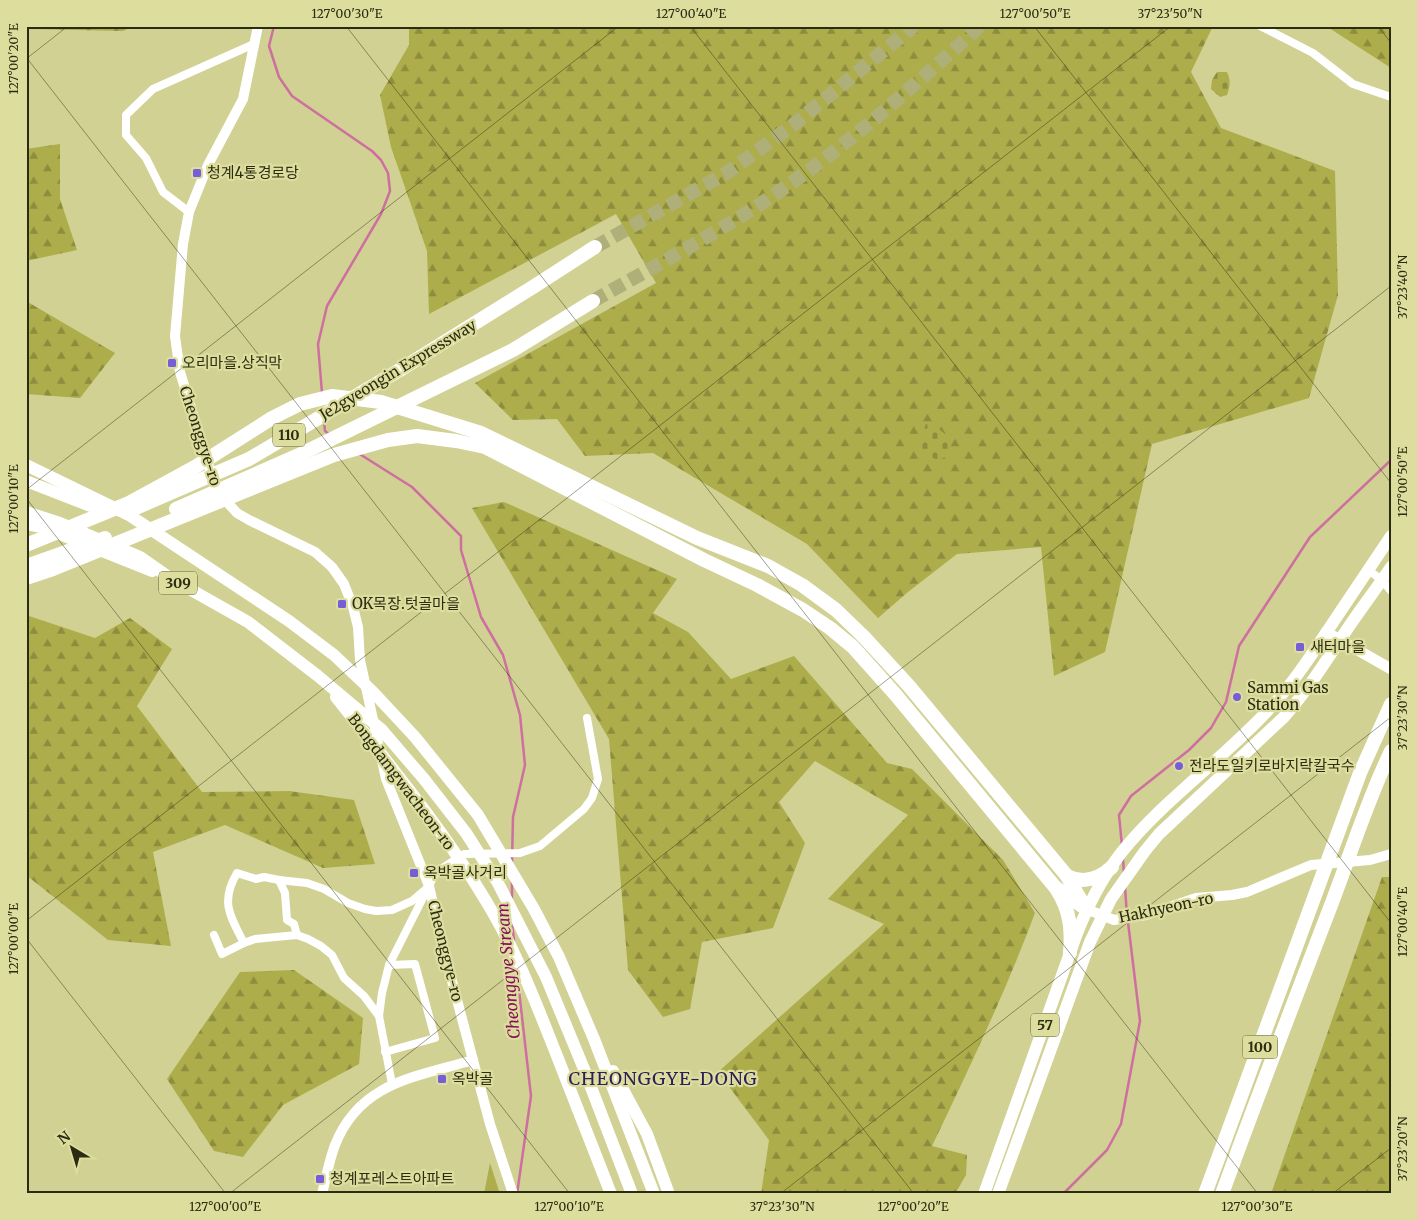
<svg xmlns="http://www.w3.org/2000/svg" width="1417" height="1220" viewBox="0 0 1417 1220" font-family="Merriweather,'Noto Sans KR',serif">
<style>
.forest{fill:url(#forest-firs)}
.cemetery{fill:url(#cemetery-stones)}
.park{fill:#adad4b}
.lines{fill:none;stroke-linecap:round;stroke-linejoin:round}
.stream{stroke:#ce6fa0;stroke-width:2.5}
.motorway-tunnel{stroke:#afb079;stroke-width:14;stroke-dasharray:14 7;stroke-linecap:butt}
.minor{stroke:#fff;stroke-width:8}
.tertiary{stroke:#fff;stroke-width:10}
.secondary{stroke:#fff;stroke-width:11}
.primary{stroke:#fff;stroke-width:12}
.trunk{stroke:#fff;stroke-width:12}
.motorway{stroke:#fff;stroke-width:14}
.ticks{fill:none;stroke:#2c2c13;stroke-width:1;stroke-opacity:0.45}
.poi-dot{fill:#775ed8;stroke:#ddde9e;stroke-width:2}
.labels{text-anchor:middle;stroke-width:4.5;stroke-linejoin:round;paint-order:stroke}
.shield{fill:#ddde9e;stroke:#61613d;stroke-width:1}
.shield-label{font-size:14px;font-weight:bold;fill:#2c2c13}
.poi-label{font-size:15px;fill:#2c2c13;stroke:#ddde9e;text-anchor:start}
.street-label{font-size:15px;fill:#2c2c13;stroke:#ddde9e}
.water-label{font-size:16px;font-style:italic;fill:#86105a;stroke:#ddde9e}
.quarter-label{font-size:18px;letter-spacing:1px;fill:#2c1f59;stroke:#ddde9e}
.neatline{fill:none;stroke:#2c2c13;stroke-width:2}
.ticks-label{font-size:12px;text-anchor:middle;fill:#2c2c13}
</style>
<defs>
<pattern id="forest-firs" width="22" height="20" patternUnits="userSpaceOnUse" patternTransform="scale(1.25)"><rect width="22" height="20" fill="#adad4b"/><path d="M5 1l3.5 6h-7zM16 11l3.5 6h-7z" fill="#8d8d3d"/></pattern>
<pattern id="cemetery-stones" width="16" height="16" patternUnits="userSpaceOnUse" patternTransform="scale(1.25)"><rect width="16" height="16" fill="#adad4b"/><path d="M2 7V4a2 2 0 0 1 4 0v3zM10 15v-3a2 2 0 0 1 4 0v3z" fill="#8d8d3d"/></pattern>
</defs>
<rect width="100%" height="100%" fill="#d0d192"/>
<g class="forest">
<path d="M 134,26 L 123,31 L 29,29 L 26,27 Z"/>
<path d="M 409,26 L 1213,26 L 1191,72 L 1221,128 L 1335,171 L 1338,295 L 1309,398 L 1152,444 L 1105,652 L 1054,676 L 1041,547 L 957,554 L 908,592 L 878,618 L 807,544 L 653,453 L 585,456 L 557,419 L 513,420 L 475,383 L 656,283 L 616,214 L 429,314 L 427,251 L 391,147 L 380,95 L 409,45 Z"/>
<path d="M 1326,26 L 1391,26 L 1391,68 Z"/>
<path d="M 60,144 L 60,199 L 77,250 L 26,261 L 26,149 Z"/>
<path d="M 26,301 L 115,353 L 80,398 L 26,394 Z"/>
<path d="M 504,502 L 677,579 L 653,613 L 688,632 L 731,679 L 794,656 L 887,763 L 912,769 L 1003,860 L 1035,913 C 1005,993 969,1069 932,1146 L 967,1155 L 966,1175 L 955,1194 L 761,1194 L 769,1140 L 718,1072 L 884,924 L 828,899 L 908,815 L 815,761 L 779,802 L 805,843 L 773,928 L 702,942 L 690,1009 L 663,1017 L 628,970 L 609,739 L 472,508 Z"/>
<path d="M 26,615 L 95,638 L 130,618 L 172,649 L 137,706 L 202,792 L 289,791 L 354,800 L 375,864 L 323,868 L 225,825 L 153,852 L 171,946 L 108,940 L 26,875 Z"/>
<path d="M 1382,877 L 1391,877 L 1391,1194 L 1271,1194 Z"/>
<path d="M 294,970 L 363,1018 L 359,1064 L 283,1105 L 243,1157 L 214,1151 L 167,1079 L 240,972 Z"/>
</g>
<g class="cemetery">
<path d="M 1217,72 L 1227,72 C 1231,81 1230,86 1227,95 L 1220,97 L 1211,89 L 1212,80 Z"/>
<path d="M 926,424 C 943,429 946,433 952,450 L 949,456 L 937,460 L 922,452 L 920,441 Z"/>
</g>
<path class="park" d="M 490,1163 L 500,1194 L 484,1194 Z"/>
<g class="lines">
<g class="stream">
<path d="M 274,26 L 269,46 L 279,77 L 292,96 L 372,151 L 381,160 L 388,173 L 390,191 L 381,214 L 327,306 L 318,344 L 322,393"/>
<path d="M 324,421 L 325,431 L 330,435"/>
<path d="M 358,453 L 412,487 L 461,536 L 461,550 L 481,617 L 503,655 L 520,715 L 525,765 L 513,817 L 512,862"/>
<path d="M 1122,846 L 1119,815 L 1131,796 L 1189,750 L 1211,728 L 1226,702 L 1239,646 L 1310,537 L 1391,460"/>
<path d="M 1123,859 L 1124,874"/>
<path d="M 512,880 L 512,897"/>
<path d="M 1125,887 L 1127,916"/>
<path d="M 512,923 L 514,940"/>
<path d="M 517,973 L 531,1096 L 517,1194"/>
<path d="M 1063,1194 L 1107,1150 L 1121,1124 L 1140,1021 L 1128,922"/>
</g>
<g class="motorway-tunnel">
<path d="M 595,247 L 728,172 L 793,125 L 914,26"/>
<path d="M 593,301 C 662,262 733,225 797,179 C 862,133 921,79 980,26"/>
</g>
<g class="minor">
<path d="M 1260,26 L 1313,53 L 1353,84 L 1391,97"/>
<path d="M 189,212 L 163,192 L 146,158 L 126,135 L 126,115 L 153,89 L 254,44"/>
<path d="M 1368,570 L 1382,580 L 1391,591"/>
<path d="M 279,880 L 285,893 L 287,920 L 294,924 L 297,935"/>
<path d="M 214,935 L 222,954 L 244,943 L 255,939 L 297,935 L 308,939 L 321,946 L 332,955 L 344,978 L 364,996 L 379,1016"/>
<path d="M 244,943 C 230,916 220,902 237,873 L 256,879 L 264,877 L 279,880 L 307,883 L 324,889 L 348,903 L 365,909 L 376,911 L 392,910 L 412,901 L 426,889"/>
<path d="M 385,1052 L 435,1038 L 415,964 L 389,965"/>
<path d="M 392,1084 L 379,1016 L 382,993 L 389,965 L 436,872 L 464,854 L 520,853 L 540,846 L 584,809 L 592,798 L 598,779 L 587,718"/>
</g>
<g class="tertiary">
<path d="M 258,26 L 243,99 L 208,165 L 189,212 L 183,244 L 175,336 L 180,372 L 216,490 L 237,513 L 249,520 L 315,552 L 332,567 L 344,584 L 353,607 L 358,627 L 360,660 L 386,779 L 429,886 L 444,951 L 490,1124 L 513,1194"/>
<path d="M 1086,909 L 1114,920 L 1146,915 L 1196,898 L 1232,895 L 1247,892 L 1311,865 L 1370,860 L 1391,854"/>
<path d="M 322,1194 C 326,1178 329,1161 335,1145 C 360,1082 416,1077 473,1060"/>
</g>
<path class="secondary" d="M 1326,632 L 1391,669"/>
<g class="primary">
<path d="M 984,1194 L 1076,936 C 1087,907 1102,878 1121,853 C 1165,798 1224,759 1271,707 C 1295,681 1314,651 1334,621 C 1353,593 1372,564 1391,536"/>
<path d="M 998,1194 L 1090,942 L 1111,899 L 1145,851 L 1159,834 L 1284,717 C 1306,692 1322,667 1340,640 C 1356,615 1374,592 1391,567"/>
</g>
<g class="trunk">
<path d="M 26,465 L 129,515 L 289,621 L 334,655 L 373,692 L 415,737 L 478,815 L 534,909 L 559,957 L 594,1039 L 654,1194"/>
<path d="M 26,481 L 106,512"/>
<path d="M 26,512 L 60,523 L 140,557 L 170,578 L 248,622 L 318,676 L 381,729 L 424,779 L 466,833 L 498,883 L 546,977 L 584,1069 L 632,1194"/>
<path d="M 26,524 L 42,527 L 152,571"/>
<path d="M 336,697 C 388,763 443,829 486,901 C 516,950 536,1003 557,1056 C 575,1102 593,1148 611,1194"/>
<path d="M 613,1071 L 647,1134 L 669,1194"/>
</g>
<g class="motorway">
<path d="M 138,507 L 249,459 L 398,371 L 533,287 L 595,247"/>
<path d="M 176,509 L 299,455 L 513,350 L 593,301"/>
<path d="M 26,545 L 129,503 L 195,467 L 272,418 L 300,404 L 332,396 L 381,402 L 481,433 L 697,538 L 768,566 L 802,585 L 836,610 L 864,637 L 909,686 L 1067,876 L 1086,909"/>
<path d="M 26,566 L 105,538"/>
<path d="M 26,578 L 53,569 L 334,455 L 388,440 L 417,436 L 456,441 L 485,447 L 704,560 L 757,585 L 803,610 L 830,628 L 853,647 L 895,694 L 1055,887 L 1082,906"/>
<path d="M 1067,876 C 1083,884 1099,879 1112,867"/>
<path d="M 1057,890 C 1070,910 1072,930 1070,953"/>
<path d="M 1205,1194 L 1360,773 L 1391,704"/>
<path d="M 1222,1194 C 1256,1100 1292,1007 1328,913 C 1349,859 1366,803 1391,751"/>
</g>
</g>
<path class="ticks" d="M 346,26 L 1258,1194M 690,26 L 1391,923M 1034,26 L 1391,483M 1378,26 L 1391,43M 26,57 L 914,1194M 26,59 L 68,26M 26,490 L 619,26M 26,498 L 570,1194M 26,921 L 1171,26M 26,938 L 226,1194M 229,1194 L 1391,286M 780,1194 L 1391,717M 1332,1194 L 1391,1148"/>
<g class="poi-dot">
<rect x="192" y="168" width="10" height="10" rx="2.5"/>
<rect x="167" y="358" width="10" height="10" rx="2.5"/>
<rect x="337" y="599" width="10" height="10" rx="2.5"/>
<rect x="1295" y="642" width="10" height="10" rx="2.5"/>
<circle cx="1237" cy="697" r="5"/>
<circle cx="1179" cy="766" r="5"/>
<rect x="409" y="868" width="10" height="10" rx="2.5"/>
<rect x="437" y="1074" width="10" height="10" rx="2.5"/>
<rect x="315" y="1174" width="10" height="10" rx="2.5"/>
</g>
<g class="labels">
<g class="shield">
<rect x="273" y="423.5" width="32" height="23" rx="4"/>
<rect x="159" y="571.5" width="38" height="23" rx="4"/>
<rect x="1031" y="1013.5" width="28" height="23" rx="4"/>
<rect x="1242.5" y="1035.5" width="35" height="23" rx="4"/>
</g>
<g class="shield-label">
<text x="289" y="440">110</text>
<text x="178" y="588">309</text>
<text x="1045" y="1030">57</text>
<text x="1260" y="1052">100</text>
</g>
<g class="poi-label">
<text x="207" y="178">청계4통경로당</text>
<text x="182" y="368">오리마을.상직막</text>
<text x="352" y="609">OK목장.텃골마을</text>
<text x="1310" y="652">새터마을</text>
<text x="1247" y="693">Sammi Gas<tspan x="1247" dy="17">Station</tspan></text>
<text x="1189" y="771">전라도일키로바지락칼국수</text>
<text x="424" y="878">옥박골사거리</text>
<text x="452" y="1084">옥박골</text>
<text x="330" y="1184">청계포레스트아파트</text>
</g>
<g class="street-label">
<text transform="translate(398 370) rotate(-31)" y="5">Je2gyeongin Expressway</text>
<text transform="translate(200 436) rotate(72)" y="5">Cheonggye-ro</text>
<text transform="translate(401 782) rotate(53)" y="5">Bongdamgwacheon-ro</text>
<text transform="translate(1166 908) rotate(-12)" y="5">Hakhyeon-ro</text>
<text transform="translate(445 951) rotate(76)" y="5">Cheonggye-ro</text>
</g>
<g class="water-label">
<text transform="translate(508 971) rotate(-95)" y="6">Cheonggye Stream</text>
</g>
<g class="quarter-label">
<text x="663" y="1085">CHEONGGYE-DONG</text>
</g>
</g>
<rect width="1417" height="1220" fill="none" stroke="#ddde9e" stroke-width="55"/>
<g transform="translate(72 1148) rotate(322)" stroke="#ddde9e" stroke-width="4" paint-order="stroke">
<path d="M0-4L9 19L0 12L-9 19Z" fill="#2c2c13"/>
<text y="-8" font-size="14" font-weight="bold" text-anchor="middle" fill="#2c2c13">N</text>
</g>
<rect x="28" y="28" width="1362" height="1164" class="neatline"/>
<g class="ticks-label">
<text x="347" y="18">127°00'30"E</text>
<text x="691" y="18">127°00'40"E</text>
<text x="1035" y="18">127°00'50"E</text>
<text x="1170" y="18">37°23'50"N</text>
<text transform="translate(14 59) rotate(-90)" y="4">127°00'20"E</text>
<text transform="translate(1403 287) rotate(-90)" y="4">37°23'40"N</text>
<text transform="translate(1403 482) rotate(-90)" y="4">127°00'50"E</text>
<text transform="translate(14 499) rotate(-90)" y="4">127°00'10"E</text>
<text transform="translate(1403 718) rotate(-90)" y="4">37°23'30"N</text>
<text transform="translate(1403 922) rotate(-90)" y="4">127°00'40"E</text>
<text transform="translate(14 939) rotate(-90)" y="4">127°00'00"E</text>
<text transform="translate(1403 1149) rotate(-90)" y="4">37°23'20"N</text>
<text x="225" y="1211">127°00'00"E</text>
<text x="569" y="1211">127°00'10"E</text>
<text x="782" y="1211">37°23'30"N</text>
<text x="913" y="1211">127°00'20"E</text>
<text x="1257" y="1211">127°00'30"E</text>
</g>
</svg>
